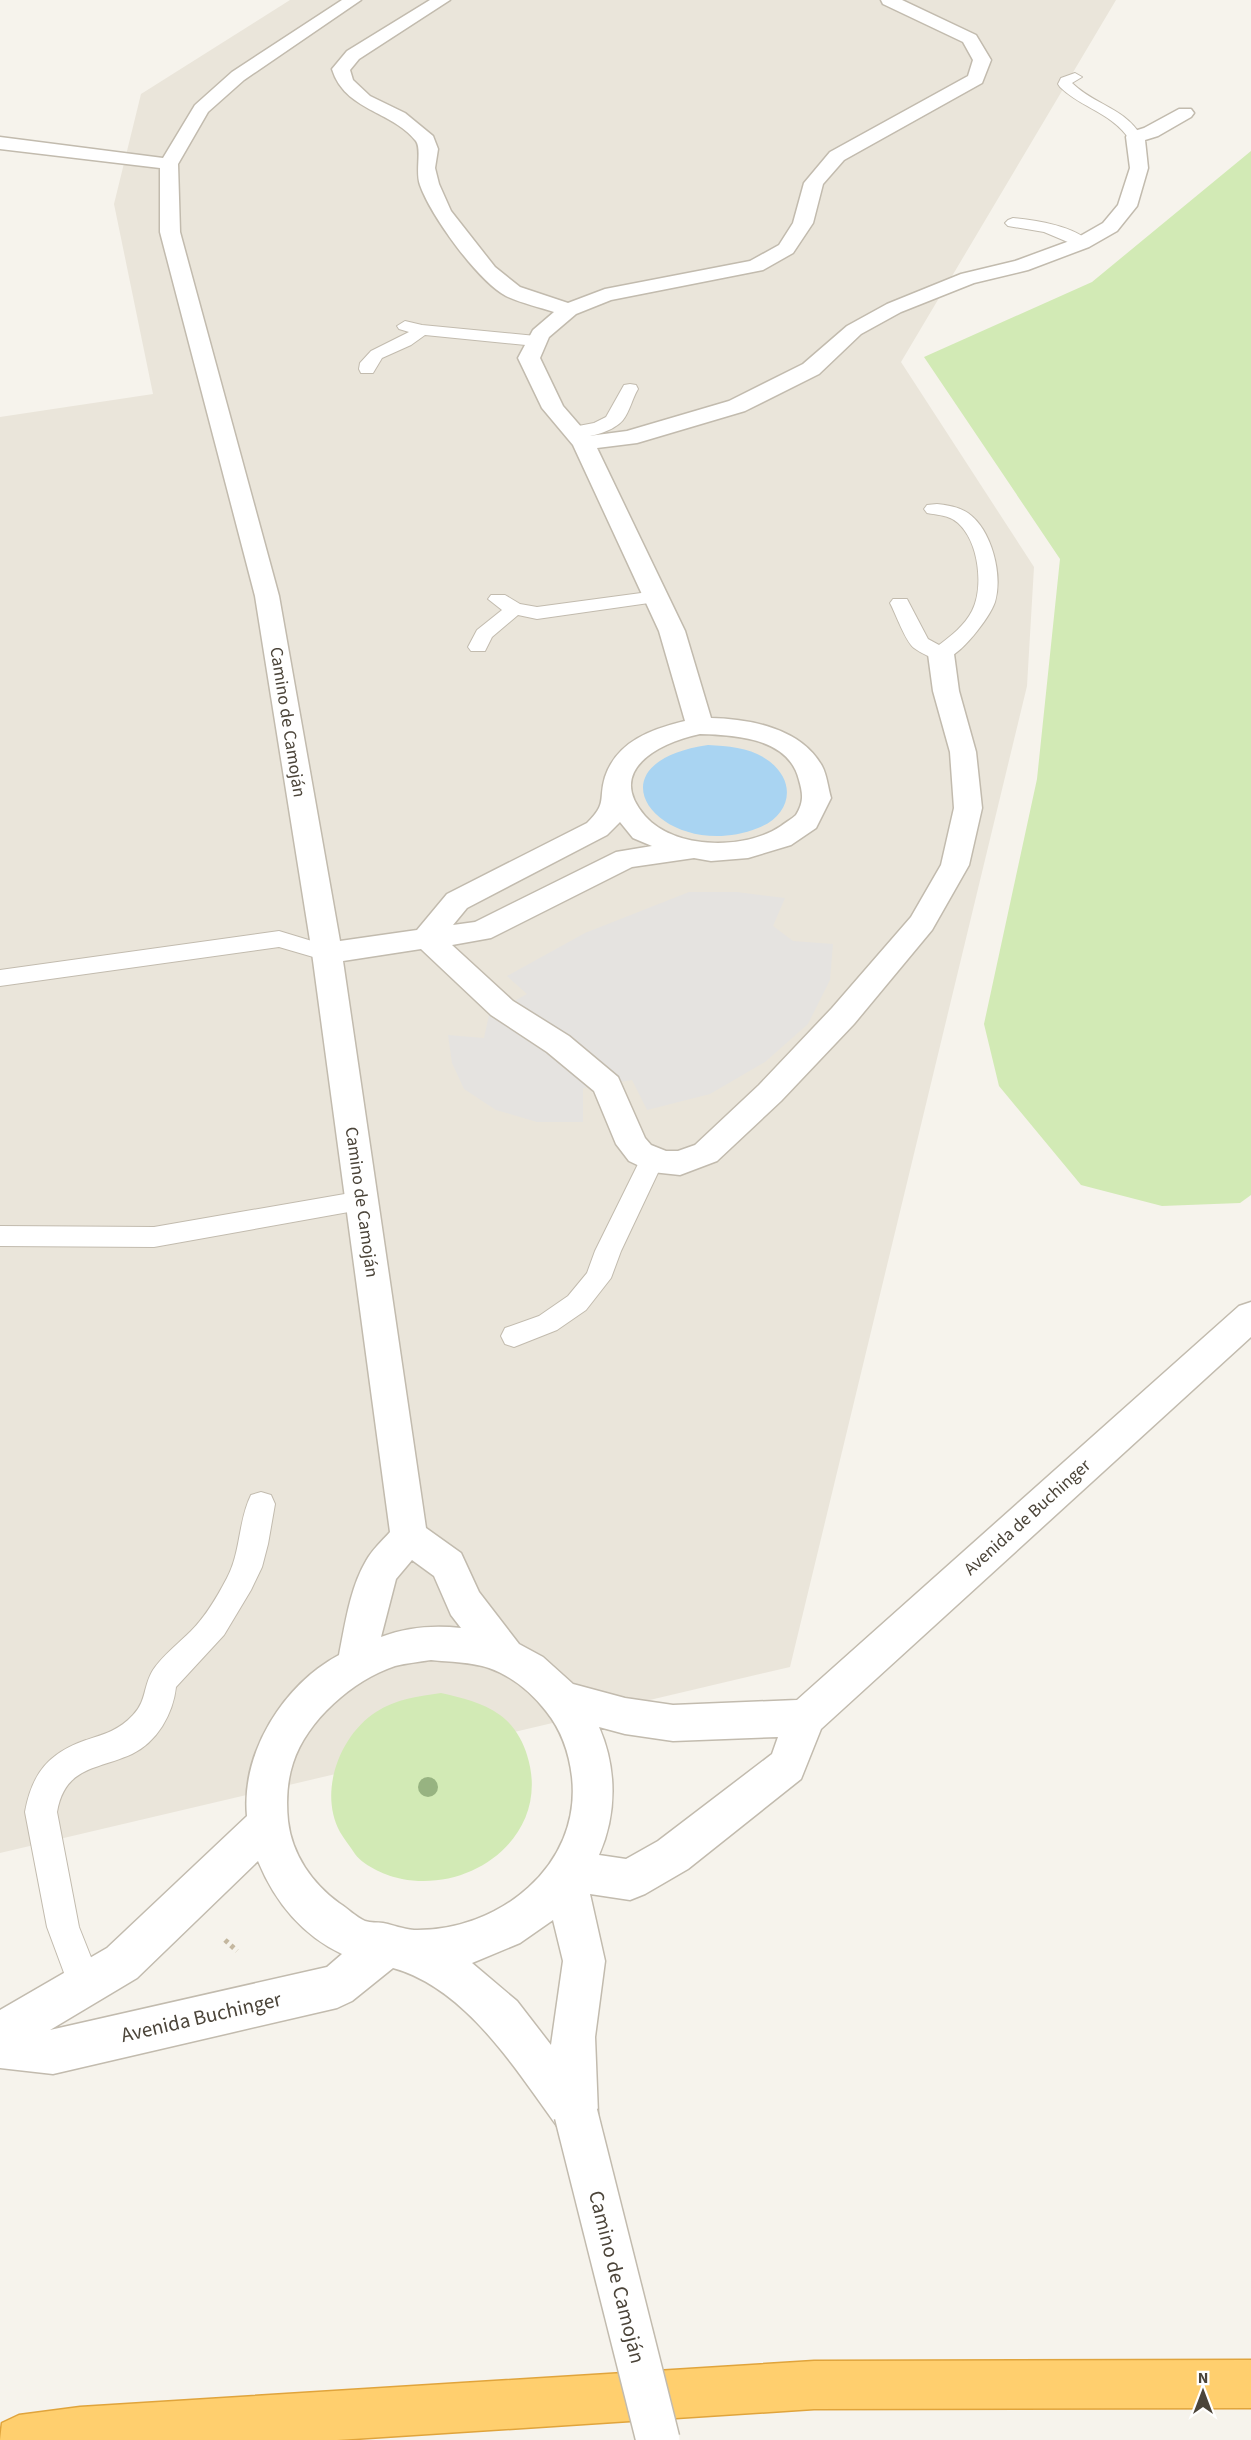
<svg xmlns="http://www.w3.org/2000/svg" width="1251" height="2440" viewBox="0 0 1251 2440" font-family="'Source Sans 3',sans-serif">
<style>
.residential{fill:#eae5da}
.green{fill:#d2eab5}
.parking{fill:#e5e3e0}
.water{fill:#a9d4f2}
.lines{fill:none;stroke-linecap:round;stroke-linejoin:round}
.service-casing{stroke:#c2bbae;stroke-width:2}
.minor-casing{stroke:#c2bbae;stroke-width:3}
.motorway-casing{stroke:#e0a43c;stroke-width:3}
.path{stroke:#c4b79f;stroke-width:5;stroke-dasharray:4 4;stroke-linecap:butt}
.service{fill:#fff;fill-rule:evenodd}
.minor{fill:#fff;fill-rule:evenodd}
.motorway{fill:#ffcf6e;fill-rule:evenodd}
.minor-bridge-casing{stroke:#c2bbae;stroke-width:46;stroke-linecap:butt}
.minor-bridge{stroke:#fff;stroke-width:43}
.tree{fill:#97b381}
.labels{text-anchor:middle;stroke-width:5;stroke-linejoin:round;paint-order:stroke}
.street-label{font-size:18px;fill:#4b4439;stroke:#fff}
.near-street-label{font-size:21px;fill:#4b4439;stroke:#fff}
</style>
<rect width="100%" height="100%" fill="#f6f3ec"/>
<path class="residential" d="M 290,0 L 1116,0 L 901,362 L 1034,567 L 1027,686 L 790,1667 L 0,1853 L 0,417 L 153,394 L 114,204 L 141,94 Z"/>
<g class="green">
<path d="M 1251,151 L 1251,1195 L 1240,1203 L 1162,1206 L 1081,1185 L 999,1086 L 984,1024 L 1037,779 L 1060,559 L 924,357 L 1092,282 Z"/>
<path d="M 441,1693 C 462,1698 482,1702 500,1715 C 513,1724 523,1741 527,1755 C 552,1833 475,1893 402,1879 C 387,1876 365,1867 355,1854 C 350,1846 344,1839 340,1832 C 318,1792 340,1735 376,1712 C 396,1699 419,1696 441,1693 Z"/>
</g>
<path class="parking" d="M 689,892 L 737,892 L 785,898 L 773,926 L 793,941 L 833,944 L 830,980 L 808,1024 L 765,1062 L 710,1094 L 647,1110 L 632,1080 L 583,1088 L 583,1122 L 537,1122 L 496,1110 L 464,1089 L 452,1063 L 448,1035 L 484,1038 L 489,1015 L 527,994 L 507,976 L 585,933 Z"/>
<path class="water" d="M 708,745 C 730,746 752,748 769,761 C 798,783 790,816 758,828 C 665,865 580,764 708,745 Z"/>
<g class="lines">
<g class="service-casing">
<g id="service">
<path d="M 1075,73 L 1082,77 L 1072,83 C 1096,106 1124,107 1142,137 L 1140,140 L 1130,140 C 1111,112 1083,109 1060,87 L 1058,84 L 1061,78 Z"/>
<path d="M 1013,218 C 1034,220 1076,226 1090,243 L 1082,248 L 1044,232 L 1008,226 L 1005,223 L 1008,220 Z"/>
<path d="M 405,321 L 422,325 L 536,336 L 544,341 L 536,346 L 425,335 L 411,345 L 382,358 L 373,373 L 361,373 L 359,369 L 360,363 L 371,351 L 409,332 L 399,329 L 397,326 Z"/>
<path d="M 630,384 L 636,385 L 638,389 C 632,399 630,411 623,420 C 612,433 583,440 568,436 L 565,432 L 568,428 L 594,423 L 606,417 L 624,385 Z"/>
<path d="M 937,504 C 947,505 959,507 968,513 C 992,530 1003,575 995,602 C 990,617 960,657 944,659 C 935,661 921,653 914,648 C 905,641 896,614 890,603 L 893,599 L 907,599 L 928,639 L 939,645 C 951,636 965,625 972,611 C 984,587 979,542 958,523 C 949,515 937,515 927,513 L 924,509 L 927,505 Z"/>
<path d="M 656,591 L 663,593 L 666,597 L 663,601 L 537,619 L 518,615 L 492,637 L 485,651 L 471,651 L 468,647 L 477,630 L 502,610 L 488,599 L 491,595 L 505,595 L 520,604 L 537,607 Z"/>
<path d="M 279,931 L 335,948 L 338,953 L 335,958 L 327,961 L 279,947 L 0,986 L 0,970 Z"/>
<path d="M 652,1151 L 661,1153 L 664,1160 L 621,1251 L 611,1278 L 586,1310 L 557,1330 L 514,1347 L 505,1344 L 501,1336 L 505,1328 L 539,1316 L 568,1296 L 587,1273 L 595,1251 L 640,1160 L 643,1153 Z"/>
<path d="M 362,1191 L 371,1194 L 375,1201 L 371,1208 L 154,1247 L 0,1246 L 0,1226 L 154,1227 Z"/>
<path d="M 261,1492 L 271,1495 L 275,1504 L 268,1544 L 262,1567 L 251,1590 L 224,1635 L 176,1687 C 173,1714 157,1742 132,1754 C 97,1770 65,1766 57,1812 L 79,1927 L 102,1985 L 97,1997 L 85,2002 L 73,1997 L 47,1927 L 25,1812 C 32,1773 49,1753 86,1740 C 105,1734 119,1730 133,1715 C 147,1700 143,1686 153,1670 C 163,1655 179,1643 191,1631 C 206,1616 217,1597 227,1578 C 241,1552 238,1521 251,1495 Z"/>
</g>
</g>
<g class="minor-casing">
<path id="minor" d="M 342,0 L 361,0 L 244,80 L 208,112 L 178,164 L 180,232 L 279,596 L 340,941 L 417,930 L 447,894 L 587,823 C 608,802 598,800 605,777 C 617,741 652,729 685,721 L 659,631 L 573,445 L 542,408 L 518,358 L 533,330 L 554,312 C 539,307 521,303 506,296 C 478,281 431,216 420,185 C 415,172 422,149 416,141 C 391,110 345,111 332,69 L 347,51 L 430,0 L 450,0 L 359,59 L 350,70 L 353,80 L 370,96 L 405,113 L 433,136 L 438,149 L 435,168 L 439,184 L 451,211 L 495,267 L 520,287 L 568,303 L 605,289 L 750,261 L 779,245 L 793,223 L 804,183 L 830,152 L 968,76 L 973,60 L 963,42 L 883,4 L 881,0 L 902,0 L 976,35 L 991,60 L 982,83 L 844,160 L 823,184 L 813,223 L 793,253 L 763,270 L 611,300 L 576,314 L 549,337 L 540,358 L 563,406 L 589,436 L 627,431 L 729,401 L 803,364 L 847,326 L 887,304 L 961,274 L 1015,261 L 1075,239 L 1103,223 L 1118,205 L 1130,168 L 1126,137 L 1128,133 L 1144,128 L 1179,109 L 1191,109 L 1194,113 L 1191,117 L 1158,136 L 1145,140 L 1148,168 L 1137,206 L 1117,231 L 1089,247 L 1028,270 L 974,283 L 901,312 L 861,334 L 819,374 L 745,411 L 637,443 L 597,448 L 685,631 L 711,718 C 750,719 801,728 822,766 C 827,775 828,788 831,798 L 816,828 L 791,845 L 748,858 L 711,861 L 694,858 L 632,867 L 491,938 L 452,945 L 513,1001 L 569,1036 L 618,1077 L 645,1138 L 651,1145 L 666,1151 L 678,1151 L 695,1145 L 759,1085 L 832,1008 L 911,917 L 941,865 L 954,808 L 950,752 L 933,691 L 928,654 L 932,649 L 941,646 L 950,649 L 954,654 L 959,691 L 976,752 L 982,808 L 969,865 L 932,930 L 854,1024 L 781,1101 L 717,1161 L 680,1175 L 652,1172 L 629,1161 L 616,1144 L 594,1091 L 547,1052 L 491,1015 L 421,949 L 343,961 L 426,1528 L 461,1553 L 479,1592 L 519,1644 L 543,1657 L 573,1684 L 625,1698 L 673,1705 L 797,1700 L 1239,1306 L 1251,1302 L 1251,1337 L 821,1729 L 801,1779 L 688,1869 L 645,1894 L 630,1900 L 590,1894 L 605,1961 L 595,2037 L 598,2114 L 592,2130 L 576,2136 L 560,2130 C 517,2072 468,1989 393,1968 L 352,2001 L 337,2008 L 53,2074 L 0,2068 L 0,2010 L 107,1948 L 247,1816 C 241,1753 283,1685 339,1655 C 345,1625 350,1588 366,1561 C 372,1550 382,1541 390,1532 L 312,953 L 255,596 L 160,232 L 160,168 L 0,149 L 0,137 L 163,158 L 195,105 L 232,72 ZM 700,734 C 736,735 789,738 799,780 C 803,794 804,802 796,815 C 792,819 786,822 781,826 C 746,850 675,850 645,816 C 605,770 659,743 700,734 ZM 620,822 L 633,838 L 652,846 L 616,852 L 475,922 L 453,925 L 467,908 L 607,835 ZM 412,1560 L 434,1576 L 451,1615 L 461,1628 C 433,1625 408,1627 381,1637 L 396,1579 ZM 431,1660 C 450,1662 471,1662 489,1668 C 512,1676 532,1693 546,1711 C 562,1731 569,1752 572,1777 C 582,1866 498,1932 414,1930 C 403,1929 393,1925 383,1923 C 377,1922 371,1923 365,1921 C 356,1917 347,1908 339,1903 C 312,1883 292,1855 288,1821 C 286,1801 287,1781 293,1763 C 307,1720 353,1680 395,1666 C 407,1663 419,1662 431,1660 ZM 599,1727 L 625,1734 L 673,1741 L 778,1737 L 772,1754 L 658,1841 L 626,1859 L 599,1855 C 617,1814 617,1768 599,1727 ZM 258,1861 C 275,1902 302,1935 342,1954 L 327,1967 L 50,2030 L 137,1978 ZM 553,1920 L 563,1961 L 551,2045 L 517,2001 L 472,1963 L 520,1943 Z"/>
</g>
<g class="motorway-casing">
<path id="motorway" d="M 1251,2360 L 1251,2408 L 814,2409 L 337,2440 L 0,2440 L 2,2423 L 19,2415 L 80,2407 L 814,2361 Z"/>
</g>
<path class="path" d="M 225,1940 L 237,1951"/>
<use href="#service" class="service"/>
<use href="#minor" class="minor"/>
<use href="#motorway" class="motorway"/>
<g class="minor-bridge-casing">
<path id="minor-bridge" d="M 576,2114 L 658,2440"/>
</g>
<use href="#minor-bridge" class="minor-bridge"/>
</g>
<circle class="tree" cx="428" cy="1787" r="10"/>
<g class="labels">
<g class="street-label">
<text transform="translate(288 722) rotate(81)" y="6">Camino de Camoján</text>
<text transform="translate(362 1202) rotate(82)" y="6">Camino de Camoján</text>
<text transform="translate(1027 1517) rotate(-42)" y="6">Avenida de Buchinger</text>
</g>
<g class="near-street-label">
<text transform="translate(201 2017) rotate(-13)" y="7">Avenida Buchinger</text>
<text transform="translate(617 2277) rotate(76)" y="7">Camino de Camoján</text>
</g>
</g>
<g transform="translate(1203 2392)" stroke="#ffffff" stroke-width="4.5" paint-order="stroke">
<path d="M0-4.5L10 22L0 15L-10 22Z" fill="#4b4439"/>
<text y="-9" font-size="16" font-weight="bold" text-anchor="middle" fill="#4b4439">N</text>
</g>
</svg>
